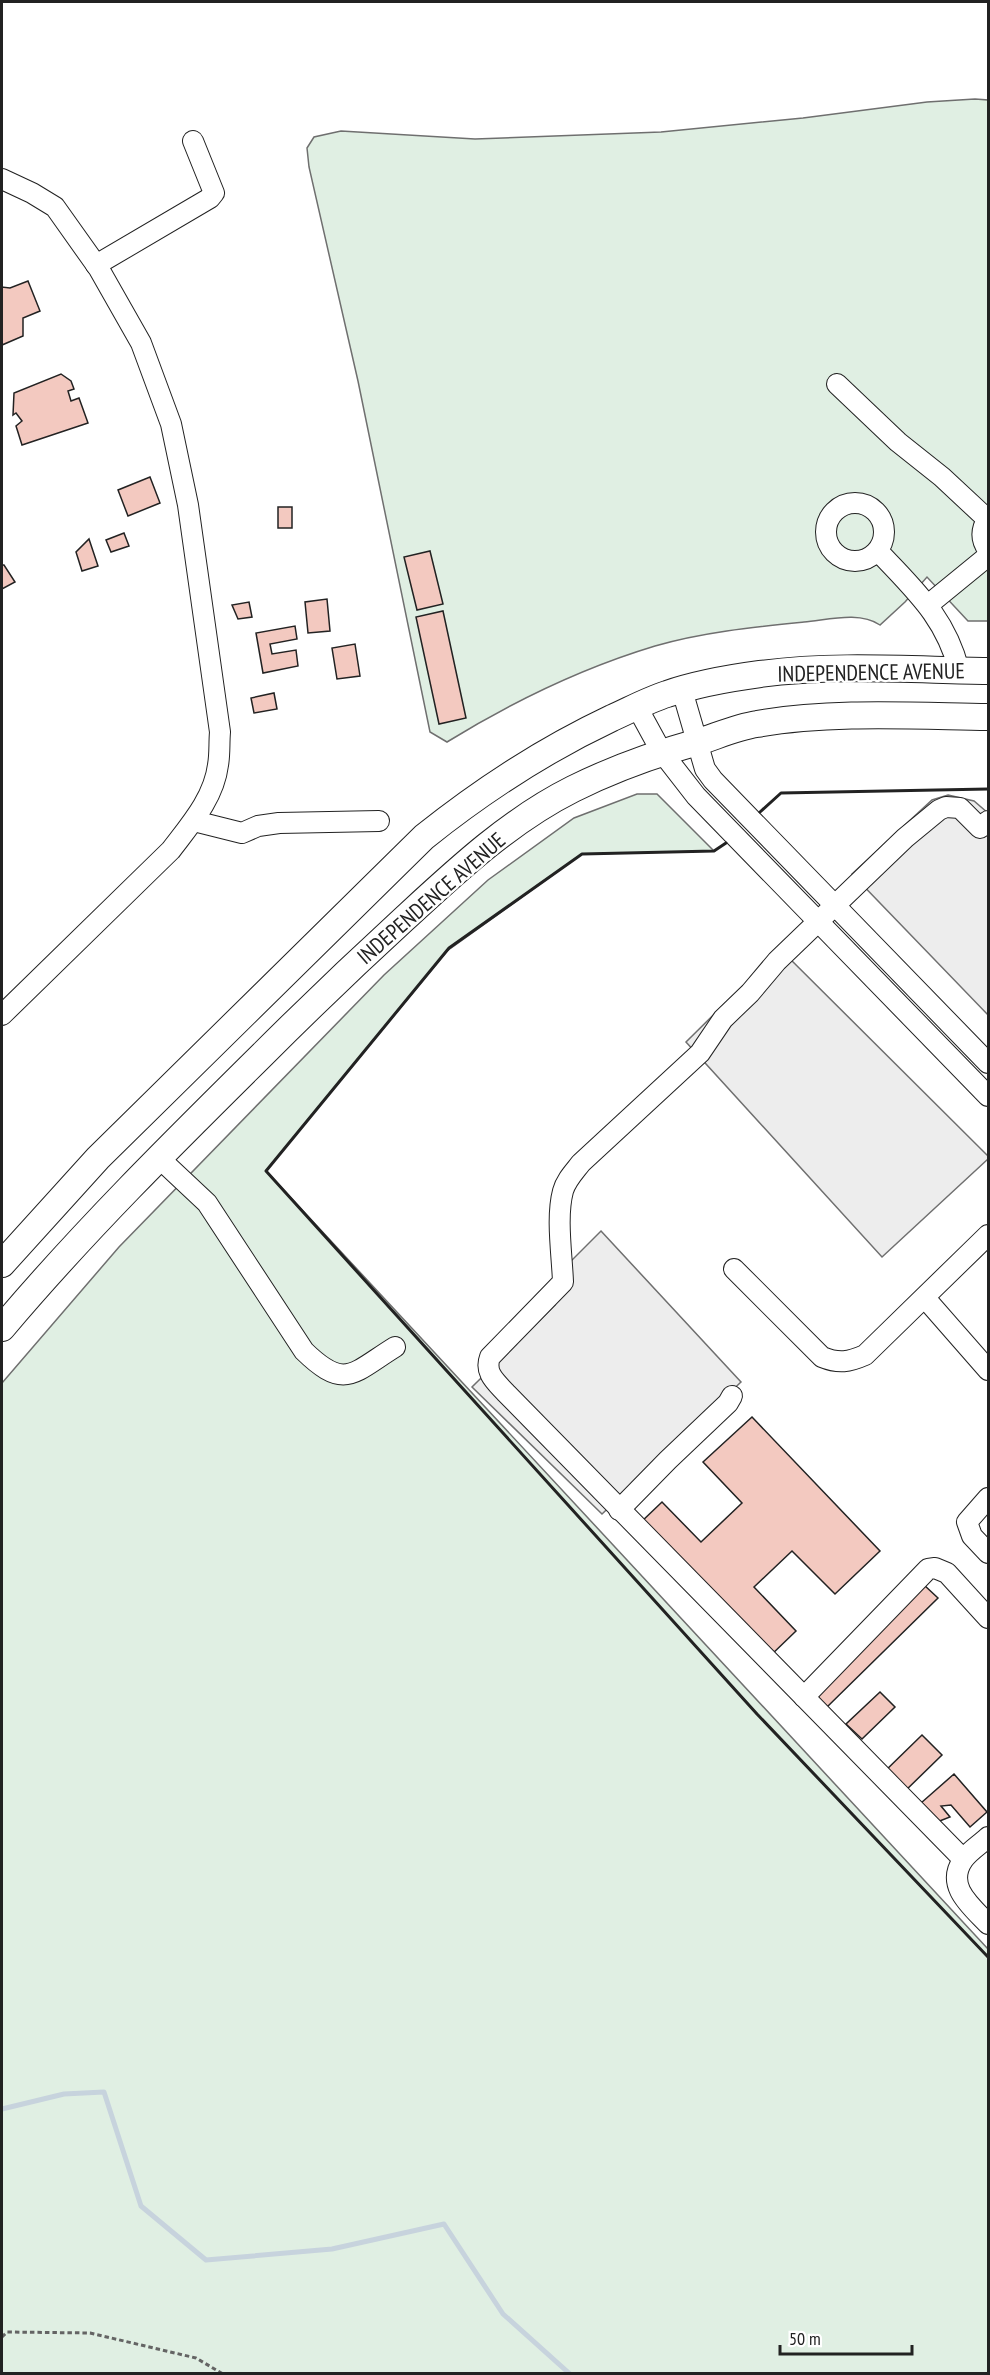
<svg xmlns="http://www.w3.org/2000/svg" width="990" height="2375" viewBox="0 0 990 2375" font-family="'PT Sans Narrow',sans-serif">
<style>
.green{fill:#e0efe3;stroke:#6f6f6f;stroke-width:1.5}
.parking{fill:#ededed;stroke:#6f6f6f;stroke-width:1.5}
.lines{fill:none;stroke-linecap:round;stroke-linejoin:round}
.stream{stroke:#c7d3dd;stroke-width:5}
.building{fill:#f3c9c0;stroke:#222;stroke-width:1.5}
.minor-casing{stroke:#222;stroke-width:22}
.major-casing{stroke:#222;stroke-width:28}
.path{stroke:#646464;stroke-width:3;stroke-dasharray:4.5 3;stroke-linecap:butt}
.minor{stroke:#fff;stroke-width:20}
.major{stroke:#fff;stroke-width:26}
.wall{stroke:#222;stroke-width:3}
.labels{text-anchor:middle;stroke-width:4.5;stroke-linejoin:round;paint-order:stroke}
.street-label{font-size:22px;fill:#222;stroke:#fff}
</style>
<rect width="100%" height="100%" fill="#fff"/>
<g class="green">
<path d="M 975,99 L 988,100 L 988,621 L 968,621 L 927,577 L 905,602 L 880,625 C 859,611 828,620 804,622 C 755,627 703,632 655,646 C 582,668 512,702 447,742 L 430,732 L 358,381 L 309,167 L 307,148 L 314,137 L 341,131 L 475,139 L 661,132 L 803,118 L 927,102 Z"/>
<path d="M 637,794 L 657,794 L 714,851 L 582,854 L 447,951 L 266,1171 L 988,1949 L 988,2373 L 2,2374 L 2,1383 L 119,1247 L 384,975 L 488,880 L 574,818 Z"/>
</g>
<g class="parking">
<path d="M 948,795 L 974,801 L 988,813 L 988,1015 L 852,874 L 932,800 Z"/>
<path d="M 780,949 L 988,1156 L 988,1159 L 882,1257 L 686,1042 Z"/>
<path d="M 601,1231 L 741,1382 L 602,1514 L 472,1387 L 555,1305 L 561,1271 Z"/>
</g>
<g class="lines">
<path class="stream" d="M 2,2109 L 64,2094 L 104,2092 L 141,2206 L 206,2260 L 332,2249 L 444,2224 L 503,2314 L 570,2374"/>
</g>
<g class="building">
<path d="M 28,281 L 40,311 L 23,318 L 23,336 L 2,345 L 2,287 L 10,288 Z"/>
<path d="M 61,374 L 71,381 L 74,389 L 68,391 L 71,401 L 79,398 L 88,423 L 22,445 L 16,426 L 22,421 L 16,413 L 13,415 L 14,393 Z"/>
<path d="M 150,477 L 160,503 L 128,516 L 118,490 Z"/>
<rect x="278" y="507" width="14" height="21"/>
<path d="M 124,533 L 129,546 L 111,552 L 106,540 Z"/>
<path d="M 89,539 L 98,566 L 82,571 L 76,552 Z"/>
<path d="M 430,551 L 443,604 L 417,610 L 404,557 Z"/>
<path d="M 2,565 L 4,565 L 15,582 L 2,589 Z"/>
<path d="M 327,599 L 330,631 L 308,633 L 305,602 Z"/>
<path d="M 249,602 L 252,617 L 238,619 L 232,605 Z"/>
<path d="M 443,611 L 466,718 L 439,724 L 416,617 Z"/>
<path d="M 295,626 L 297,639 L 270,644 L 272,654 L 296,650 L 298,666 L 263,673 L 256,633 Z"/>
<path d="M 355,644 L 360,676 L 337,679 L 332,648 Z"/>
<path d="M 274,693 L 277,709 L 254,713 L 251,698 Z"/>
<path d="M 752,1417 L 880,1551 L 835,1594 L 792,1551 L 754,1587 L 796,1631 L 768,1658 L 639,1524 L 662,1502 L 701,1542 L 742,1503 L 703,1462 Z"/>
<path d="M 924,1585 L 938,1598 L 826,1708 L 813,1695 Z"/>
<path d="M 880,1692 L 895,1707 L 862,1739 L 846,1724 Z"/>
<path d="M 922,1735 L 942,1755 L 901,1795 L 881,1775 Z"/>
<path d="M 954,1774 L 987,1812 L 970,1827 L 951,1805 L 941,1806 L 950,1817 L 937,1822 L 921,1803 Z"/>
</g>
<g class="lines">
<g class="minor-casing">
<g id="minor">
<path d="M 2,179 L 32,193 L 55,207 L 99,269 L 141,343 L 171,424 L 188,505 L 220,732 C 219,743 220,754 218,765 C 214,798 190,825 171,850 L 2,1015"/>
<path d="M 96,265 L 210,198 L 214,193 L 193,141"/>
<path d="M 837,384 L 898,442 L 942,477 L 987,519"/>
<circle cx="855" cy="532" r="29"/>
<path d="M 988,518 C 981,529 980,539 988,550"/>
<path d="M 878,551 C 914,590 945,616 959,670"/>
<path d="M 928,605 L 988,556"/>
<path d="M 682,690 L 705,769 L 713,780 L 988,1063"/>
<path d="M 637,707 L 661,751 L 696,796 L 988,1096"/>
<path d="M 194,821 L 242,833 L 258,826 L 279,823 L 379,821"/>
<path d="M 158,1157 L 207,1203 L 304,1351 C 345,1391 353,1373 395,1347"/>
<path d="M 734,1269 L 822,1357 C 839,1364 849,1362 865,1355 L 988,1235"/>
<path d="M 925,1298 L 988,1370"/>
<path d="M 988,1498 L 967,1522 L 972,1536 L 988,1553"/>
<path d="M 619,1510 L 668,1460 L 728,1403 L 732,1396"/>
<path d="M 804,1697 L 928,1569 L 935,1568 L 947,1573 L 988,1618"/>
<path d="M 988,1837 C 981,1844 969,1851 963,1860 C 945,1886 971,1906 988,1924"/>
<path d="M 963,1859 L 506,1393 C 496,1382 484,1373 490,1357 L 563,1282 C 562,1255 556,1217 563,1191 C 566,1180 574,1172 581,1163 L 700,1053 L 723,1019 L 750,993 L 777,961 L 905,838 L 939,810 L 946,807 L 960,808 L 980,828 L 988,821"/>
</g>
</g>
<g class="major-casing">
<g id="major">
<path d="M 2,1264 L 98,1158 L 424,837 C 484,789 542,751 612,718 C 630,710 648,700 667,694 C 696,684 730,678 760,674 C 836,664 913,670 988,671"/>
<path d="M 2,1328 C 83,1232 173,1143 263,1054 C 309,1008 356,963 404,919 C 456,871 509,821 573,789 C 613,769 655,754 698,742 C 717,736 737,727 757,724 C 830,711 914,716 988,717"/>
</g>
</g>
<path class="path" d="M 2,2337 L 7,2332 L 90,2333 L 196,2358 L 223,2374"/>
<use href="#minor" class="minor"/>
<use href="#major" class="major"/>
<g class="wall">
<path d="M 760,812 L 781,793 L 988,789"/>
<path d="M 726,843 L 714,851 L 582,854 L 449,948 L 266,1171 L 757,1714 L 988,1957"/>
</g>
</g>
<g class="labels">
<g class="street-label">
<text transform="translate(871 672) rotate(-1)" y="8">INDEPENDENCE AVENUE</text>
<text transform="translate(431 898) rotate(-41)" y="8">INDEPENDENCE AVENUE</text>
</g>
</g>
<rect width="990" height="2375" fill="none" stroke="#222222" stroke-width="6"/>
<path d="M780 2345v9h132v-9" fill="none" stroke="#222222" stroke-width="3"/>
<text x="789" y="2345" font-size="18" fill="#222222" stroke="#ffffff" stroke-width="4.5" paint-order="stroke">50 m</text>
</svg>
